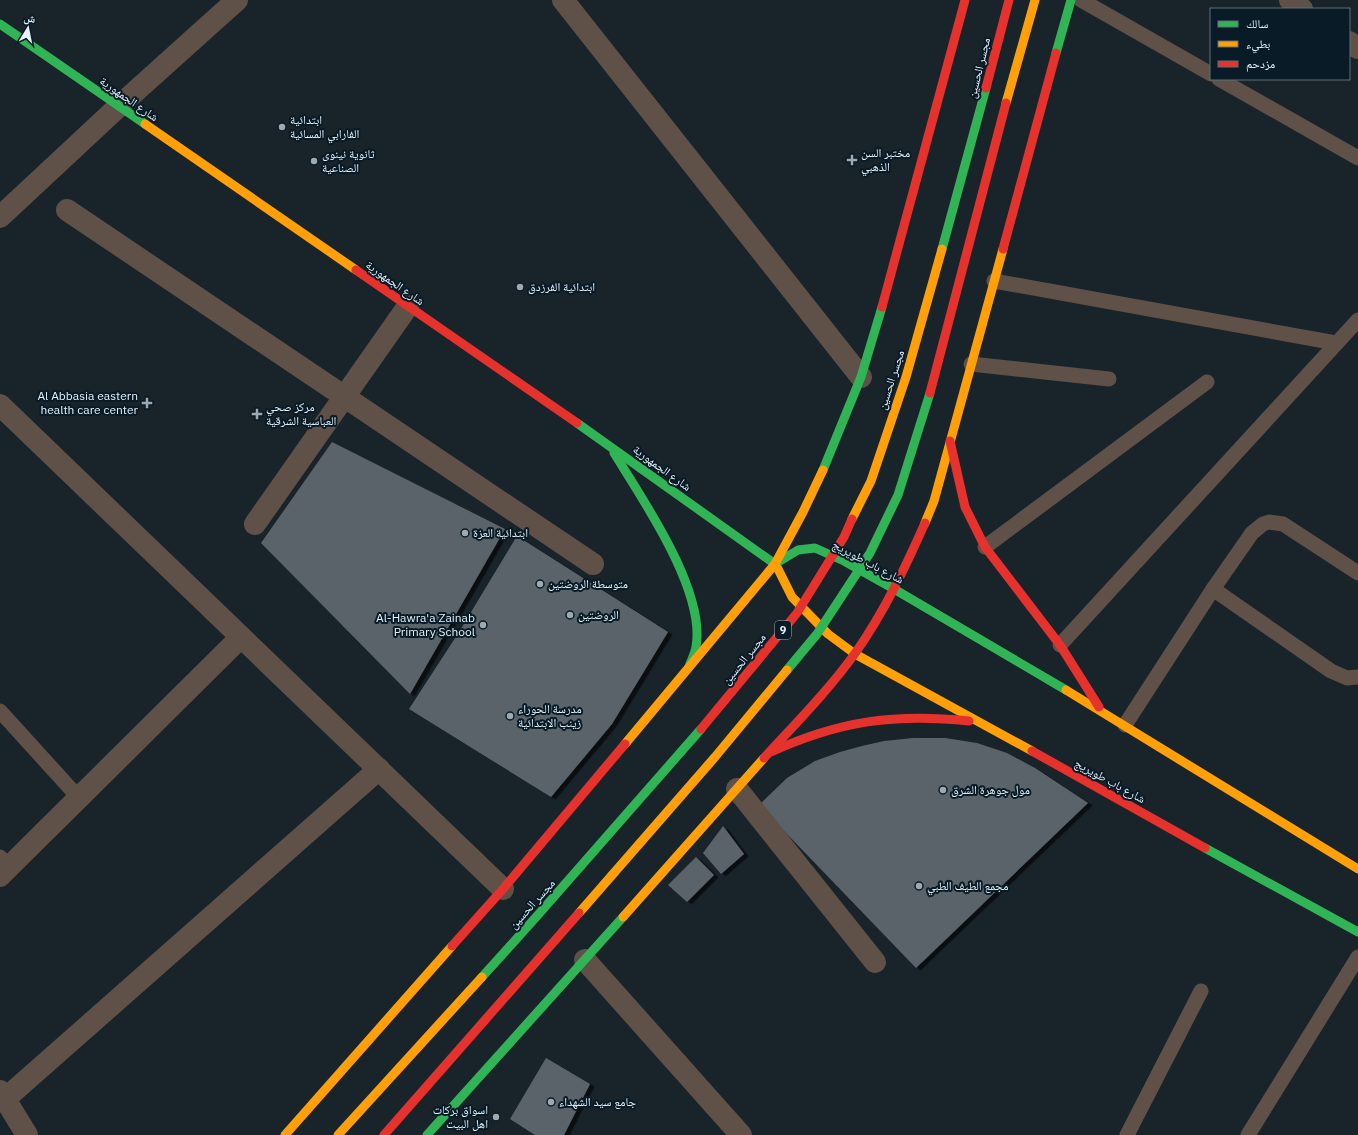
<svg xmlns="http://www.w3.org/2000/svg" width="1358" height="1135" viewBox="0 0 1358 1135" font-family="'IBM Plex Sans','Noto Naskh Arabic',sans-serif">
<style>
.building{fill:#5a6369;filter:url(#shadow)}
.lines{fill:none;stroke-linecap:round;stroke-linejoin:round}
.lane{stroke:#5f5147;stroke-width:15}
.street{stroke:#5f5147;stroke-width:22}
.fast{stroke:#30b455;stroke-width:9}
.slow{stroke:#ff9f0a;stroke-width:9}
.jam{stroke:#e5322d;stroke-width:9}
.fast-bridge{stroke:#30b455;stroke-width:9}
.slow-bridge{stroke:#ff9f0a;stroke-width:9}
.jam-bridge{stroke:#e5322d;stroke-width:9}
.poi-dot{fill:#9ea9b1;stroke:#091b27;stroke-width:1.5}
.labels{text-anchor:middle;stroke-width:4;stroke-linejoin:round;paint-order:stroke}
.shield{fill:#091b27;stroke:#a4b1bb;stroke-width:1}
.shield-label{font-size:11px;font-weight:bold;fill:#e6f1fa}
.street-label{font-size:12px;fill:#e6f1fa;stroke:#091b27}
.poi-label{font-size:12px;fill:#e6f1fa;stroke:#091b27;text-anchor:start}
</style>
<defs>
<filter id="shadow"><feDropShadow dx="4.5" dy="2.5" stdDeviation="0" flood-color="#0009"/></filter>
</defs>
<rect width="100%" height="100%" fill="#19232a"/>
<g class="building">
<path d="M 332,442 L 505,529 L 410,694 L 261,543 Z"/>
<path d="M 517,536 L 668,632 L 612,724 L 551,797 L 409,709 L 459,632 Z"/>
<path d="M 913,738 L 945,738 L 977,743 L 1007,753 L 1035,768 L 1088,803 L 916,968 L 759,805 L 787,778 L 815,761 L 840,752 L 862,746 L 884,741 Z"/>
<path d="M 723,826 L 744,854 L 721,874 L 703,853 Z"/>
<path d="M 696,857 L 714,875 L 687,902 L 668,885 Z"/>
<path d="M 546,1058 L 590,1084 L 564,1135 L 535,1135 L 510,1119 Z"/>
</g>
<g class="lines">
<g class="lane">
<path d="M 1081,0 L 1211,74"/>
<path d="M 1219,79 L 1358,158"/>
<path d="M 994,281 L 1336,343"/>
<path d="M 971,364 L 1109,379"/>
<path d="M 985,547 L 1207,382"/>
<path d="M 1213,589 L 1331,671 L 1347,678 L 1358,677"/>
<path d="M 1060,645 L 1358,320"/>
<path d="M 0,711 L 79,798"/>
<path d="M 1125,725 L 1213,589 L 1252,533 L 1263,524 L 1269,522 L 1283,524 L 1358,573"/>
<path d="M 0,857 L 10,867"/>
<path d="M 1127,1135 L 1201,991"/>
<path d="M 1248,1135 L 1358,957"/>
</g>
<g class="street">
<path d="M 563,0 L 861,377"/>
<path d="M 1290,0 L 1302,9"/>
<path d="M 1349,42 L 1358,48"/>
<path d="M 67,210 L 593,564"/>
<path d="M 0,217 L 118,107 L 237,0"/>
<path d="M 0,405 L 503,889"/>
<path d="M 255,524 L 408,306"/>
<path d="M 737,789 L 875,962"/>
<path d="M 0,876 L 241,637"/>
<path d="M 585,960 L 741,1135"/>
<path d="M 0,1091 L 27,1135"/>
<path d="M 5,1099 L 379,769"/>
</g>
<g class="fast">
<path d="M 0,24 L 145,124"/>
<path d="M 1056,53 L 1071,0"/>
<path d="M 577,423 L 775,564"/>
<path d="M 614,453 C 643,500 706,591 696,647 C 695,654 691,660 689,667"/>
<path d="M 823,470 L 861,377 L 882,307"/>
<path d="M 778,569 L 775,564 L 798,550 L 815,548 L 844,561 L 894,589 L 1066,690"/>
<path d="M 1205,848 L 1358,932"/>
<path d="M 427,1135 L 623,917"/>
</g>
<g class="slow">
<path d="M 145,124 L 356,270"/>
<path d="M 925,523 L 934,501 L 1003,249"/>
<path d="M 778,569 L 792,597 L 828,634 L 855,654 L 1032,751"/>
<path d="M 1066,690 L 1358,869"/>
<path d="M 625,744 L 775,564 L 803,512 L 823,470"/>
<path d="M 623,917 L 764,758"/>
<path d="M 285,1135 L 452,946"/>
</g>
<g class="jam">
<path d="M 1003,249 L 1056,53"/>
<path d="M 356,270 L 577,423"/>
<path d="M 882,307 L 965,0"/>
<path d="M 950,441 L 965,507 L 985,547 L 1060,645 L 1099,707"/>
<path d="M 1032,751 L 1205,848"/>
<path d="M 771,752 C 839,721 895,713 969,721"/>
<path d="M 764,758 C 795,724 829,690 856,652 C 884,612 905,568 925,523"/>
<path d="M 452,946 L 503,889 L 625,744"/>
</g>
<g class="fast-bridge">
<path d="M 942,249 L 986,88"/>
<path d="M 787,670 L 817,634 L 870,553 L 898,495 L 930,393"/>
<path d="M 482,977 L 537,916 L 701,729"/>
</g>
<g class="slow-bridge">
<path d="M 1006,103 L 1035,0"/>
<path d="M 852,519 L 871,481 L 906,377 L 942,249"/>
<path d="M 579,913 L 715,757 L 787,670"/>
<path d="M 338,1135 L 482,977"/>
</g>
<g class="jam-bridge">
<path d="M 986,88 L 1009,0"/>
<path d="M 930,393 L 1006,103"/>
<path d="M 701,729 L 797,613 L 844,537 L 852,519"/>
<path d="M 384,1135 L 579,913"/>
</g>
</g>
<g class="poi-dot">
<circle cx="282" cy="127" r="4"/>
<path d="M850 154h4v4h4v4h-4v4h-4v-4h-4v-4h4z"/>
<circle cx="314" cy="161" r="4"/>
<circle cx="520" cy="287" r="4"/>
<path d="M145 397h4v4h4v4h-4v4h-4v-4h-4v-4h4z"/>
<path d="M255 408h4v4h4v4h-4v4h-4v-4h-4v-4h4z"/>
<circle cx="465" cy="533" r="4"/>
<circle cx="540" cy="584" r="4"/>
<circle cx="570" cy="615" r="4"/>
<circle cx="483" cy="625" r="4"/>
<circle cx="510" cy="716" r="4"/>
<circle cx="943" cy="790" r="4"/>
<circle cx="919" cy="886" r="4"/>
<circle cx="551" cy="1102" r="4"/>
<circle cx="496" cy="1117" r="4"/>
</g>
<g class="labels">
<rect class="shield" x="775" y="621" width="16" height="18" rx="3"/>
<g class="shield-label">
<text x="783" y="634">9</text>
</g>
<g class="street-label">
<text transform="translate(979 68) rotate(-76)" y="4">مجسر الحسين</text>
<text transform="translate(129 99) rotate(35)" y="4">شارع الجمهورية</text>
<text transform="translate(395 283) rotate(35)" y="4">شارع الجمهورية</text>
<text transform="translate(891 380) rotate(-72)" y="4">مجسر الحسين</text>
<text transform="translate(662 468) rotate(36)" y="4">شارع الجمهورية</text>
<text transform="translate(868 562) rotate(28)" y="4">شارع باب طويريج</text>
<text transform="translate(744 659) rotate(-51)" y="4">مجسر الحسين</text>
<text transform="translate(1110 781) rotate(29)" y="4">شارع باب طويريج</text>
<text transform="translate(532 904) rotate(-48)" y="4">مجسر الحسين</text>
</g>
<g class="poi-label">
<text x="290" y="124">ابتدائية<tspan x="290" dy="14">الفارابي المسائية</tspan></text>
<text x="861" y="157">مختبر السن<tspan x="861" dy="14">الذهبي</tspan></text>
<text x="322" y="158">ثانوية نينوى<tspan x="322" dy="14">الصناعية</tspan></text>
<text x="528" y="291">ابتدائية الفرزدق</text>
<text x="138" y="400" text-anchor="end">Al Abbasia eastern<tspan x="138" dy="14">health care center</tspan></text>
<text x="266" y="411">مركز صحي<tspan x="266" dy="14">العباسية الشرقية</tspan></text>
<text x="473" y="537">ابتدائية العزة</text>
<text x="548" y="588">متوسطة الروضتين</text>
<text x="578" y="619">الروضتين</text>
<text x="475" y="622" text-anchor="end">Al-Hawra'a Zainab<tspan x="475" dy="14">Primary School</tspan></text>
<text x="518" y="713">مدرسة الحوراء<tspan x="518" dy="14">زينب الابتدائية</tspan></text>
<text x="951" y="794">مول جوهرة الشرق</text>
<text x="927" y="890">مجمع الطيف الطبي</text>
<text x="559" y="1106">جامع سيد الشهداء</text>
<text x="488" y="1114" text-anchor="end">اسواق بركات<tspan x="488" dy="14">اهل البيت</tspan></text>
</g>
</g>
<rect x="1210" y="8" width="140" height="72" fill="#091b27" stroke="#61717b"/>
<rect x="1218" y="21" width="20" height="6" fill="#30b455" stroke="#61717b"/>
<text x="1246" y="28" font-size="12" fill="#e6f1fa">سالك</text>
<rect x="1218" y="41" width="20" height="6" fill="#ff9f0a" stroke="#61717b"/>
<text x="1246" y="48" font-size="12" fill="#e6f1fa">بطيء</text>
<rect x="1218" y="61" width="20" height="6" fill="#e5322d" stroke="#61717b"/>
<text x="1246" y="68" font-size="12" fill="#e6f1fa">مزدحم</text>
<g transform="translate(28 28) rotate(10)" stroke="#091b27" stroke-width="3" paint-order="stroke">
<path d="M0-3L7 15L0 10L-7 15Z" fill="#e6f1fa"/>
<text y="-6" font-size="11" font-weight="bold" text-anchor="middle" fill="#e6f1fa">ش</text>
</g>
</svg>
